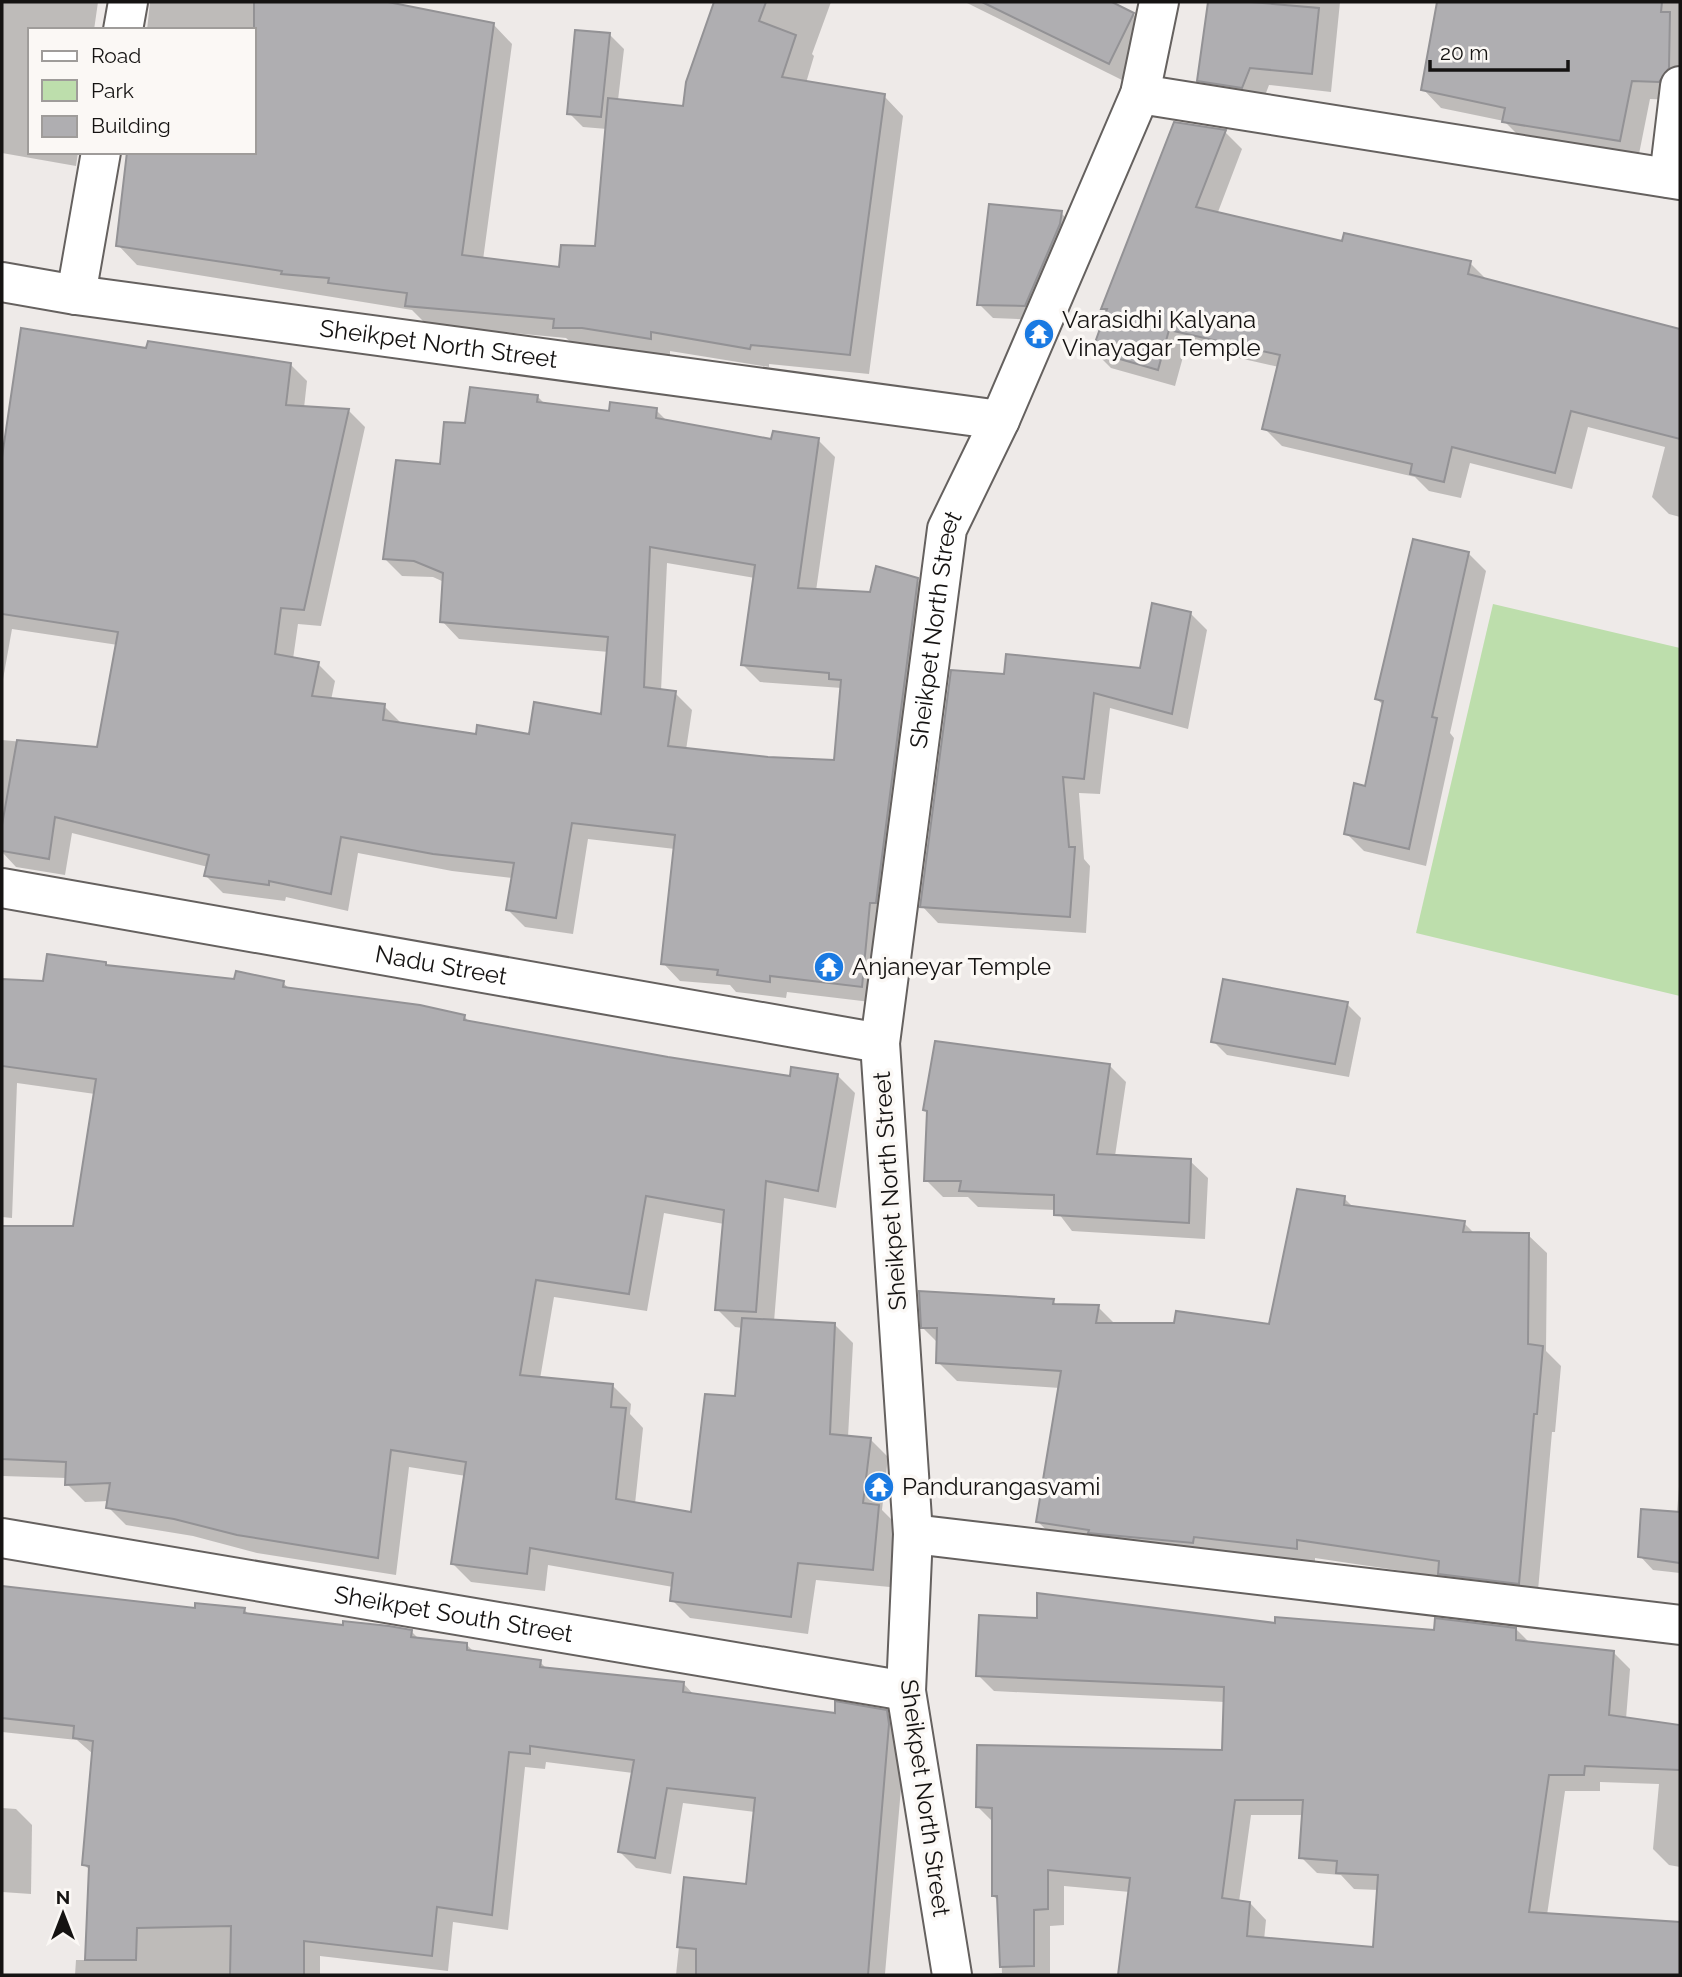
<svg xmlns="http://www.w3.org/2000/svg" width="1682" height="1977" viewBox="0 0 1682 1977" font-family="Raleway,sans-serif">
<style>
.green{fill:#bddeac}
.shadow{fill:#0003;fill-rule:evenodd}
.building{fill:#afaeb1;stroke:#939295;stroke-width:2;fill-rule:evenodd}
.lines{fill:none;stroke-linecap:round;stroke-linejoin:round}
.minor-casing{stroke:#65615f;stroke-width:42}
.minor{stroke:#fff;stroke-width:38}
.labels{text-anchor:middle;stroke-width:7;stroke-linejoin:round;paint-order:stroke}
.poi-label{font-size:24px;fill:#151312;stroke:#fbf8f5;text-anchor:start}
.street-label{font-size:24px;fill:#151312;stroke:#fbf8f5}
</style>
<rect width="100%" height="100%" fill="#eeeae8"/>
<path class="green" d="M 1493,604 L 1680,648 L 1680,996 L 1416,933 Z"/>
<g class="shadow">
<path d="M 2,2 L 98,2 L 94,30 L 30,30 L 30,152 L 78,152 L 76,166 L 2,153 Z"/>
<path d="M 150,2 L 383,2 L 493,24 L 512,44 L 483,260 L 561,269 L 597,248 L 607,129 L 583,127 L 569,113 L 610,35 L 624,49 L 618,100 L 685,108 L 688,82 L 715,2 L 831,2 L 812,54 L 814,56 L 806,83 L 884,96 L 903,116 L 869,374 L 769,364 L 769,367 L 670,351 L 670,358 L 575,346 L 566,338 L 427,325 L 412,310 L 137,265 L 118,245 L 254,152 L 254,30 L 147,30 Z"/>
<path d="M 965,2 L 1108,2 L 1133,14 L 1154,35 L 1130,84 Z"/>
<path d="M 1210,2 L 1340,2 L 1331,92 L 1269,85 L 1261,106 L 1217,99 L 1199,80 Z"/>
<path d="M 1451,2 L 1680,2 L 1680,93 L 1677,100 L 1650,99 L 1638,159 L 1523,140 L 1504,121 L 1441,108 L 1423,89 L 1451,56 Z"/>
<path d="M 1225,132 L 1242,149 L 1218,212 L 1343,243 L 1470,263 L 1488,281 L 1680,330 L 1680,517 L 1669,514 L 1652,497 L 1665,447 L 1588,427 L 1572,489 L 1470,463 L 1461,498 L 1429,491 L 1415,477 L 1282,446 L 1264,428 L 1279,367 L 1186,346 L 1175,386 L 1111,368 L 1094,351 L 1108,313 L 1103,309 Z"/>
<path d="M 1061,213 L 1075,227 L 1039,320 L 993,318 L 979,304 Z"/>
<path d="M 23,330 L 148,350 L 290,364 L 307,381 L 304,408 L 348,410 L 365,427 L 321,626 L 298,624 L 293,659 L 318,664 L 335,681 L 331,700 L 384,706 L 401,723 L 477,736 L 531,736 L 603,716 L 609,652 L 459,639 L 442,621 L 444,582 L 433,577 L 402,576 L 385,559 L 467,425 L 537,396 L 546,405 L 610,413 L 656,410 L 668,422 L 773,441 L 818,440 L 835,457 L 816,591 L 871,594 L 917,580 L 934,597 L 879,1003 L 787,992 L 786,998 L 736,992 L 730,985 L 680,981 L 663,963 L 675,849 L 588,839 L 573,934 L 525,927 L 508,910 L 513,878 L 452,871 L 358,853 L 348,911 L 286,897 L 285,901 L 223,893 L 206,876 L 208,867 L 72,833 L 65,875 L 16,867 L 2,852 L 2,740 L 98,749 L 118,645 L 12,629 L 2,685 L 2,468 ZM 667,563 L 755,578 L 743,665 L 760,682 L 842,688 L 835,762 L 767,759 L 686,750 L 692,710 L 675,693 L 661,691 Z"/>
<path d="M 1468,553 L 1486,571 L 1450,733 L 1454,738 L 1426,866 L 1364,851 L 1346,833 L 1366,788 L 1384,706 L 1377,699 Z"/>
<path d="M 1190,613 L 1207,630 L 1188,729 L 1110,708 L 1100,794 L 1079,793 L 1084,859 L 1090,866 L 1086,933 L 938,923 L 922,906 L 1006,676 L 1141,669 Z"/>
<path d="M 106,963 L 109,967 L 236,981 L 283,983 L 290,989 L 464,1016 L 470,1023 L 791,1078 L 837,1075 L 855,1093 L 836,1208 L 784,1198 L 774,1322 L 835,1325 L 853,1343 L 848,1437 L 870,1439 L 888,1457 L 882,1510 L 897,1525 L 890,1587 L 816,1580 L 808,1634 L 690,1618 L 672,1600 L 673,1587 L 548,1565 L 545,1591 L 471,1582 L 453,1564 L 466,1476 L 409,1467 L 396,1575 L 257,1553 L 193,1536 L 126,1525 L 108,1507 L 109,1501 L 85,1502 L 67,1484 L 67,1478 L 2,1476 L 2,1228 L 74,1228 L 95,1094 L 17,1083 L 12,1218 L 2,1217 L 2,981 L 45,983 ZM 664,1213 L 724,1224 L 717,1309 L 735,1327 L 743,1328 L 736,1398 L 693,1514 L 635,1504 L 643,1428 L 630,1414 L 631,1404 L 613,1386 L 540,1379 L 554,1297 L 647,1311 Z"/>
<path d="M 1347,1004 L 1361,1018 L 1349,1077 L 1227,1055 L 1213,1041 Z"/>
<path d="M 1109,1065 L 1126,1082 L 1115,1156 L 1190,1161 L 1208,1178 L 1205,1239 L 1072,1231 L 1056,1210 L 978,1207 L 968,1197 L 943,1197 L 926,1180 L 928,1113 L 925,1110 Z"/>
<path d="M 1344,1198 L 1354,1208 L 1464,1223 L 1475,1234 L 1528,1235 L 1547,1253 L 1546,1351 L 1561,1366 L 1555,1432 L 1552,1432 L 1537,1602 L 1459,1592 L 1443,1577 L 1315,1558 L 1315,1567 L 1057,1540 L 1038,1522 L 1060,1388 L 957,1381 L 938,1362 L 938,1343 L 923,1328 L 1053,1301 L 1058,1306 L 1098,1307 L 1116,1325 L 1270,1326 Z"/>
<path d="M 1680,1472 L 1680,1573 L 1653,1570 L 1640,1556 L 1677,1514 Z"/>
<path d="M 2,1588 L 197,1610 L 244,1609 L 250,1616 L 411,1631 L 420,1640 L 467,1645 L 475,1653 L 540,1662 L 548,1670 L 684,1684 L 695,1696 L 836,1715 L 886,1712 L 903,1728 L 905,1742 L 885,1974 L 930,1975 L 676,1975 L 686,1879 L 747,1886 L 755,1812 L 683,1803 L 671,1874 L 636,1868 L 620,1852 L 633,1773 L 546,1762 L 545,1769 L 525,1767 L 508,1930 L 453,1922 L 448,1971 L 320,1956 L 320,1975 L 75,1975 L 76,1960 L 86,1960 L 90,1870 L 84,1865 L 93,1754 L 77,1740 L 2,1732 Z"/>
<path d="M 1277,1625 L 1436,1632 L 1516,1629 L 1530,1643 L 1614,1653 L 1630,1669 L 1626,1719 L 1680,1727 L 1680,1867 L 1669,1865 L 1653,1849 L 1659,1784 L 1600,1782 L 1600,1791 L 1565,1791 L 1547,1915 L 1680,1923 L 1680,1975 L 1120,1975 L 1130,1892 L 1064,1886 L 1064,1925 L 1050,1926 L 1050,1975 L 975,1975 L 1002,1973 L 999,1901 L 993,1896 L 993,1822 L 978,1807 L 1223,1752 L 1225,1702 L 994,1691 L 978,1675 ZM 1251,1815 L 1304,1815 L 1301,1857 L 1317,1873 L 1341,1875 L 1354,1889 L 1379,1890 L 1375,1949 L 1264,1940 L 1266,1920 L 1250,1903 L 1239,1902 Z"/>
<path d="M 2,1808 L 16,1809 L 32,1825 L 31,1894 L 2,1892 Z"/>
</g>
<g class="building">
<path d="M 254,2 L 388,2 L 494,23 L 462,255 L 559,267 L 561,245 L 595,246 L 608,98 L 683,106 L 686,82 L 714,2 L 766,2 L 759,21 L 796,35 L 782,77 L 885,94 L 850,355 L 751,345 L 750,349 L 651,332 L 651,339 L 582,328 L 553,328 L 554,319 L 405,306 L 407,293 L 328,283 L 329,278 L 281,274 L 282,271 L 116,246 L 127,152 L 254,152 Z"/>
<path d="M 982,2 L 1112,2 L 1134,13 L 1109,64 Z"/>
<path d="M 1208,2 L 1251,2 L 1319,8 L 1312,74 L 1250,68 L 1242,88 L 1197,81 Z"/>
<path d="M 1437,2 L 1662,2 L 1661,12 L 1670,12 L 1669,68 L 1659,82 L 1632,81 L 1620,141 L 1502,122 L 1505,108 L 1421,90 Z"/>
<path d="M 575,30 L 610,33 L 601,117 L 567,114 Z"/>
<path d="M 1174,122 L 1226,130 L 1196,207 L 1342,241 L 1344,233 L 1471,261 L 1468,274 L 1680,329 L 1680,439 L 1571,411 L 1555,473 L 1452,447 L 1444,482 L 1410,474 L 1412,464 L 1262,429 L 1280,355 L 1169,330 L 1158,370 L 1092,351 L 1107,309 L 1101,309 Z"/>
<path d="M 989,204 L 1062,211 L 1060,224 L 1025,306 L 977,305 Z"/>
<path d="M 21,328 L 146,348 L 148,341 L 291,363 L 286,405 L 349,409 L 304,610 L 281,608 L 275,654 L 319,662 L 312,696 L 385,704 L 383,720 L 476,734 L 477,725 L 529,734 L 534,702 L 601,714 L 608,637 L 440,622 L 443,573 L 414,561 L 383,559 L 396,460 L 440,464 L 444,422 L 465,423 L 470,387 L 538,395 L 537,402 L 609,411 L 610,402 L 657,408 L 656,418 L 771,439 L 773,431 L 819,438 L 798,588 L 870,592 L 876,566 L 918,578 L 876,903 L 870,903 L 862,987 L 770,976 L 770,982 L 717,975 L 718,970 L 661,964 L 675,835 L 572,823 L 556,918 L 506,910 L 514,863 L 433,854 L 341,837 L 331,894 L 269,881 L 269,885 L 204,876 L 209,855 L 55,817 L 49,859 L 2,851 L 2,825 L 17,740 L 97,747 L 118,632 L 2,614 L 2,457 ZM 650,547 L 755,565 L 741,665 L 829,673 L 829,679 L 841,680 L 834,760 L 768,757 L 668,746 L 676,691 L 644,687 Z"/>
<path d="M 1413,539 L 1469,552 L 1432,717 L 1437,718 L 1409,849 L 1344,834 L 1354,783 L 1365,786 L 1383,701 L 1375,699 Z"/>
<path d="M 1152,603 L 1191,612 L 1172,714 L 1094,693 L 1084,779 L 1063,777 L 1069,847 L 1075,847 L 1070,917 L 920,907 L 951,670 L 1004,674 L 1006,654 L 1140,668 Z"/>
<path d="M 47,954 L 106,962 L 106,965 L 234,979 L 236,971 L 284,981 L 283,987 L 420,1005 L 465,1015 L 464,1020 L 668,1057 L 790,1076 L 791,1067 L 838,1074 L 818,1191 L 766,1181 L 756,1312 L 715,1310 L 724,1210 L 646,1196 L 629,1294 L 536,1280 L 520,1375 L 613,1384 L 611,1407 L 626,1408 L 616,1499 L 691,1512 L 705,1394 L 735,1396 L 742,1318 L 835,1323 L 830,1434 L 871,1438 L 863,1503 L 879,1505 L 873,1570 L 798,1563 L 791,1617 L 670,1601 L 673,1573 L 530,1548 L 527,1574 L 451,1564 L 466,1462 L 391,1450 L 378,1558 L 237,1535 L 174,1519 L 106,1508 L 110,1483 L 65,1485 L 66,1462 L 2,1459 L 2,1226 L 73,1226 L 96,1079 L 2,1066 L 2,979 L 43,981 Z"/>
<path d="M 1223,979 L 1348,1002 L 1335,1064 L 1211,1042 Z"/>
<path d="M 935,1041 L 1110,1064 L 1097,1154 L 1191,1159 L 1189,1223 L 1054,1215 L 1054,1195 L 959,1191 L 961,1181 L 924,1181 L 927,1111 L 923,1110 Z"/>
<path d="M 1297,1189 L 1345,1196 L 1344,1205 L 1465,1221 L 1463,1232 L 1529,1233 L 1528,1344 L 1543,1346 L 1537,1414 L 1534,1414 L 1519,1584 L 1438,1574 L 1439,1561 L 1297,1540 L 1297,1549 L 1194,1537 L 1193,1543 L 1088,1533 L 1089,1530 L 1036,1522 L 1061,1371 L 936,1363 L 937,1328 L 921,1328 L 919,1291 L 1054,1299 L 1053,1304 L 1099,1305 L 1096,1323 L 1174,1323 L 1176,1311 L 1269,1324 Z"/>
<path d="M 1641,1509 L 1680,1512 L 1680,1563 L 1638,1557 Z"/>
<path d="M 2,1586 L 195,1608 L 195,1603 L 245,1608 L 244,1613 L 343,1625 L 343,1621 L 389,1626 L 412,1630 L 411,1637 L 467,1643 L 467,1650 L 541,1660 L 540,1667 L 684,1682 L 683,1692 L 835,1713 L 835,1701 L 887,1710 L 889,1724 L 868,1975 L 696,1975 L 696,1949 L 677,1947 L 684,1877 L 746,1884 L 755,1798 L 667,1788 L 655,1858 L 618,1852 L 634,1760 L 530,1746 L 530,1754 L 509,1752 L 492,1915 L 437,1907 L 432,1956 L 304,1941 L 304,1975 L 230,1975 L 231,1926 L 137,1928 L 136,1960 L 85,1960 L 89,1866 L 82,1865 L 93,1741 L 73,1738 L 74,1726 L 2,1718 Z"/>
<path d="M 1037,1593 L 1275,1623 L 1275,1617 L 1434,1630 L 1435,1618 L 1516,1628 L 1516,1640 L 1614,1651 L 1609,1715 L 1680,1725 L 1680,1770 L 1585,1766 L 1584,1775 L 1549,1775 L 1529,1912 L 1680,1922 L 1680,1975 L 1118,1975 L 1130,1878 L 1048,1870 L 1048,1909 L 1034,1910 L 1034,1966 L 1000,1967 L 997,1896 L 992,1896 L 992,1808 L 976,1807 L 977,1745 L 1222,1750 L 1224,1687 L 976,1676 L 979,1615 L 1037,1618 ZM 1235,1800 L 1303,1800 L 1299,1858 L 1337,1861 L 1336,1873 L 1378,1875 L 1373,1947 L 1247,1936 L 1250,1902 L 1222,1898 Z"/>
</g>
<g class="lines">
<g class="minor-casing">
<g id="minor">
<path d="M 123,30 L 128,2"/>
<path d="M 1140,94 L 1680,180"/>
<path d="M 1669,178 L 1680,86"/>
<path id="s1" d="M 2,282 L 76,295 L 1000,420"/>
<path d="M 76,295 L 101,152"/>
<path id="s2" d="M 2,888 L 880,1043"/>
<path d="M 913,1534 L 1680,1625"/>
<path id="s3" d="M 2,1538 L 906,1691"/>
<path id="s4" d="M 952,1975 L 906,1691 L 913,1534 L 880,1043 L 947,529 L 1000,420 L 1140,94 L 1159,2"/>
</g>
</g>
<use href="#minor" class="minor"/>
</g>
<defs>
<g id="temple-disc" transform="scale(1.575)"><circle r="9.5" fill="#1a7ae2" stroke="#fbf8f5"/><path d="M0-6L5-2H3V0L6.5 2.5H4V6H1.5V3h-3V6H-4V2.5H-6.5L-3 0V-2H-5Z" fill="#fff"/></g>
</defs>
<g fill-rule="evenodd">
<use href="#temple-disc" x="1039" y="334"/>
<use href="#temple-disc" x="829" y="967"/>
<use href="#temple-disc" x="879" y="1487"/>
</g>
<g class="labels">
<g class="poi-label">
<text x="1062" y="328">Varasidhi Kalyana<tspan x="1062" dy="28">Vinayagar Temple</tspan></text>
<text x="852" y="975">Anjaneyar Temple</text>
<text x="902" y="1495">Pandurangasvami</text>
</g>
<g class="street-label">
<text dy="8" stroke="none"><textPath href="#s1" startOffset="441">Sheikpet North Street</textPath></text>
<text dy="8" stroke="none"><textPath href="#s4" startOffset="1354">Sheikpet North Street</textPath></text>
<text dy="8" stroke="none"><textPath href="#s2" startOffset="446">Nadu Street</textPath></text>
<text transform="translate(890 1191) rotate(-94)" y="8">Sheikpet North Street</text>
<text dy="8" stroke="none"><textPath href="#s3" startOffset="458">Sheikpet South Street</textPath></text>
<text transform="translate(925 1798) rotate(82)" y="8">Sheikpet North Street</text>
</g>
</g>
<rect width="1682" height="1977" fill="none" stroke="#151312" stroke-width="7"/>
<rect x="28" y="28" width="228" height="126" fill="#fbf8f5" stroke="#9f9c9a" stroke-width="2"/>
<rect x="42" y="51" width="35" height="10" fill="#ffffff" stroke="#9f9c9a" stroke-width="2"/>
<text x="91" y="63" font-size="21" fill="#151312">Road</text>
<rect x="42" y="80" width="35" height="21" fill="#bddeac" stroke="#9f9c9a" stroke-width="2"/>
<text x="91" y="98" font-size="21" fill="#151312">Park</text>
<rect x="42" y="116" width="35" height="21" fill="#afaeb1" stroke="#9f9c9a" stroke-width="2"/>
<text x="91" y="133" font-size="21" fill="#151312">Building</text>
<g transform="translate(63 1914)" stroke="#fbf8f5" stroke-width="5" paint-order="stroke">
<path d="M0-5L12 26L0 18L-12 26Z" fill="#151312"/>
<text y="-10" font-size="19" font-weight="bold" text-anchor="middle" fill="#151312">N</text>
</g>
<path d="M1430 60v10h138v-10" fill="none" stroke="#151312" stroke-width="3.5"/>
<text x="1440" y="60" font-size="21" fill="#151312" stroke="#fbf8f5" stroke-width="5" paint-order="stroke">20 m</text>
</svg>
